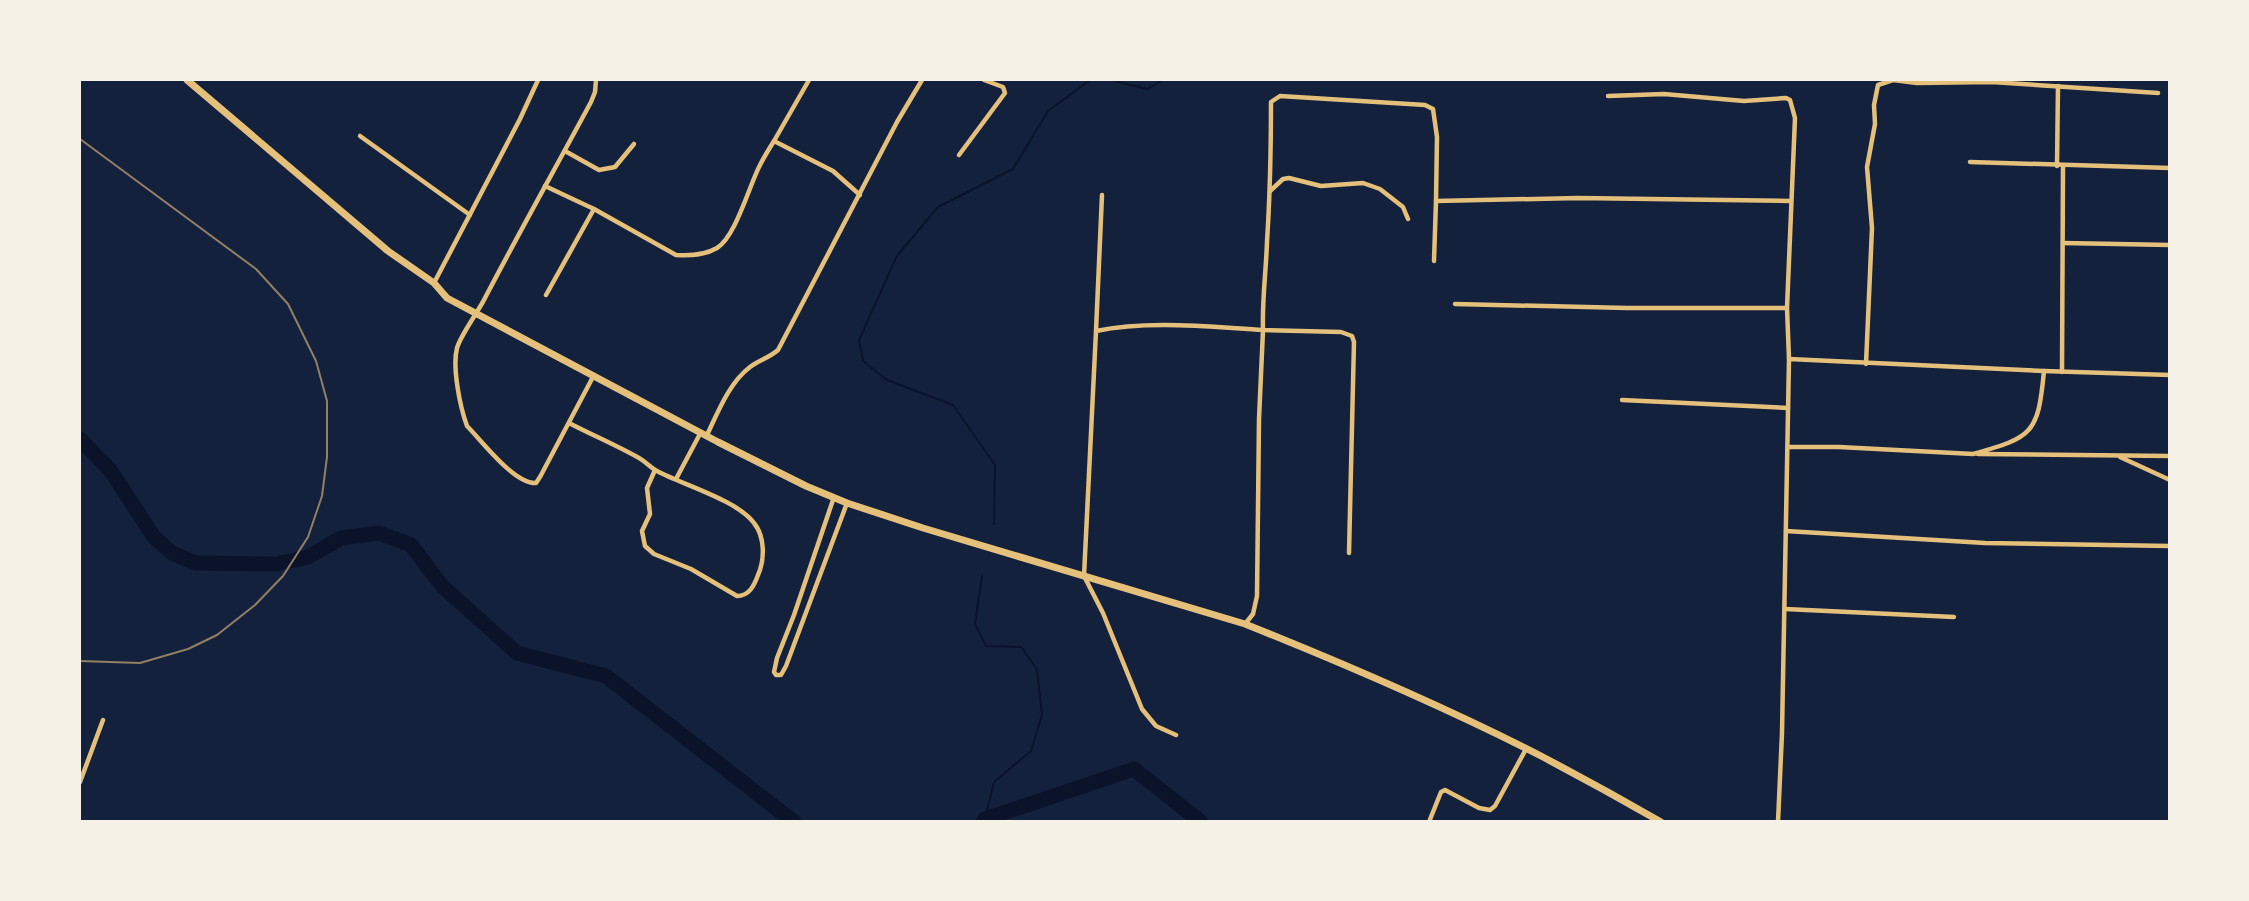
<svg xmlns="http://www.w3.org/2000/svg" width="2249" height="901" viewBox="0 0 2249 901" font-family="'DejaVu Sans',sans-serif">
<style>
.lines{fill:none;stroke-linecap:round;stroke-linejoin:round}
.stream{stroke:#0b132b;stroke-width:2}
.river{stroke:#0b132b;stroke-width:15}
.minor{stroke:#e5c07b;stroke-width:4.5}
.secondary{stroke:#e5c07b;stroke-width:7}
.rail{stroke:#918062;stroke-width:2}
</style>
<rect width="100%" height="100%" fill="#14213d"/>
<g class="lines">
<g class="stream">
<path d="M 1111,80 L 1147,89 L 1163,80"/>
<path d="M 994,524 L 995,465 L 953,405 L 887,380 L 863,361 L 859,340 L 897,256 L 938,207 L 1013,169 L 1048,111 L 1090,80"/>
<path d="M 982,576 L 975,624 L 986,646 L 1021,647 L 1037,669 L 1042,715 L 1031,751 L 994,782 L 985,819"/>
</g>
<g class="river">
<path d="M 80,439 L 111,471 L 154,537 L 172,553 L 196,563 L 276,564 L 308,557 L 341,538 L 379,533 L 411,545 L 442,586 L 517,653 L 606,676 L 794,822"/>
<path d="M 983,822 L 985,819 L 1134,769 L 1201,822"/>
</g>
<g class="minor">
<path d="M 809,80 L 774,141 L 833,171 L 860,195"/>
<path d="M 1608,96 L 1664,94 L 1744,101 L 1786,98 L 1790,100 L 1795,118 L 1787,308 L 1789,359"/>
<path d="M 360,136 L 470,215"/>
<path d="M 565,151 L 599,170 L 615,167 L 634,144"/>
<path d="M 959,155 L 1005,93 L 1003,87 L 984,80"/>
<path d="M 1970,162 L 2170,168"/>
<path d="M 2057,166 L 2058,86"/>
<path d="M 545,186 L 594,209 L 546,295"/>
<path d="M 1270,191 L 1283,179 L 1289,178 L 1321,186 L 1363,183 L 1380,189 L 1403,207 L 1408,219"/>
<path d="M 594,209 L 676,255 C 690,256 705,255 717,248 C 736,236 749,186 760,165 C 764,157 769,149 774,141"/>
<path d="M 2063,243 L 2170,245"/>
<path d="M 1434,261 L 1436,201 L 1578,198 L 1790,201"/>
<path d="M 434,283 L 520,119 L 538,80"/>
<path d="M 1455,304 L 1627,308 L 1787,308"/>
<path d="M 1096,331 L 1102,195"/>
<path d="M 1866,364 L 1872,228 L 1867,167 L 1875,124 L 1874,105 L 1878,85 L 1893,80 L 1917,83 L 1992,82 L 2158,93"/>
<path d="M 2062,372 L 2063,166"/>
<path d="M 594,375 L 540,477 L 536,483 C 514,484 482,441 467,426 C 460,407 452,367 457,348 C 461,334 479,311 486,296 C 520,231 556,167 591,102 L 595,92 L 596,80"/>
<path d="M 1622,400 L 1788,408"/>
<path d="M 569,423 C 592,435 616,445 639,458 C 646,462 651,468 657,471 C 683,485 737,500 754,523 C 765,537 765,559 758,575 C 754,586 749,596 737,596 L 691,569 L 654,554 L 645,546 L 642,531 L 650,514 L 647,488 L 655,470"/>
<path d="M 707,435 C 718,412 729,383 750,367 C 759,360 769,358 778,350 L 897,122 L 922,80"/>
<path d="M 1788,447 L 1839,447 L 1973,454 C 2033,437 2038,434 2044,371"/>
<path d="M 1978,454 L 2170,456"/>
<path d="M 2120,457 L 2170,480"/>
<path d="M 676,479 L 701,432"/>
<path d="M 834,497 L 794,615 L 777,658 L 774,672 L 776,675 L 781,675 L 786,666 L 847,503"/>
<path d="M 1786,531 L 1985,543 L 2170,546"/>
<path d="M 1349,553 L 1354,342 L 1352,336 L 1341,332 L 1263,330 C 1262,300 1266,272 1267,242 C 1270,195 1271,149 1271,102 L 1280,96 L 1425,105 L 1433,109 L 1437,137 L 1436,201"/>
<path d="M 1785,609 L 1954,617"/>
<path d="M 1176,735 L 1156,726 L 1142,709 L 1103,613 L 1084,576 L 1096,331 C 1149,320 1210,327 1263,330 L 1259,419 L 1257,596 L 1253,614 L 1245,624"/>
<path d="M 80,782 L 103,720"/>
<path d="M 1429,822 L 1441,792 L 1445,790 L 1479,808 L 1490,810 L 1495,806 L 1526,749"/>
<path d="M 1778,822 L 1782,733 L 1789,359 L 2044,371 L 2170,375"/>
</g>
<path class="secondary" d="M 187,80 L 388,251 L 434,283 L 447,298 L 718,442 L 806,486 L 847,503 L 923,528 L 1245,624 C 1345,664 1445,707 1541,756 C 1581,777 1621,799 1661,822"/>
<path class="rail" d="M 80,139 L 256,269 L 288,304 L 316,361 L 327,401 L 327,457 L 322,496 L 308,537 L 283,576 L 255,605 L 217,635 L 188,649 L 140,663 L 80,661"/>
</g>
<rect width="2249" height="901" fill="none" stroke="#f6f1e7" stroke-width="162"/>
</svg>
